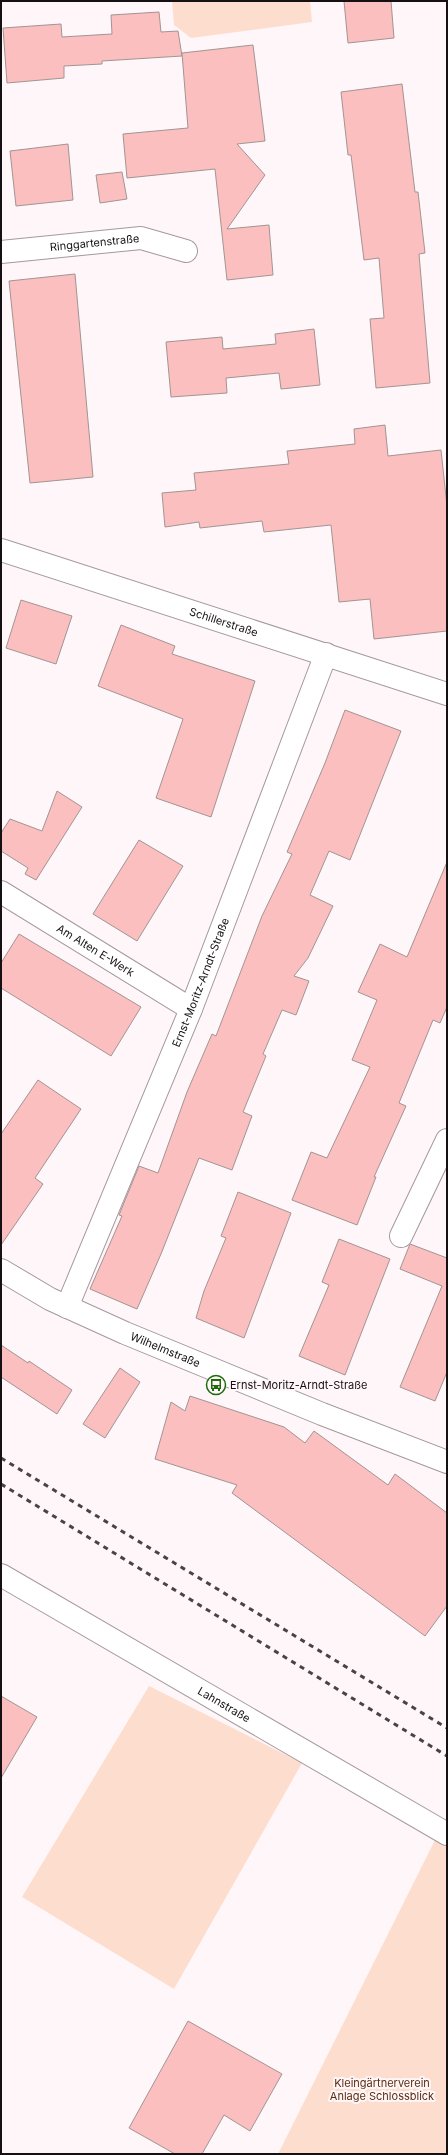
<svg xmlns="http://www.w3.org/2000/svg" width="448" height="2155" viewBox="0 0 448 2155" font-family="Inter,sans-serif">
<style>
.green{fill:#fddece}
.building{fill:#fabfbe;stroke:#a39494}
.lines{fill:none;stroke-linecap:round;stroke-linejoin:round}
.minor-casing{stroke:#a5989e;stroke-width:24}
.minor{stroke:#fff;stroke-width:22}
.rail{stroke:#484345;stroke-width:3;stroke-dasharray:5 5;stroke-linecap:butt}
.labels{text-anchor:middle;stroke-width:4;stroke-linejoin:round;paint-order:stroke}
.street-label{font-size:11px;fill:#151113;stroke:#fef6f9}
.poi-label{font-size:11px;fill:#151113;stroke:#fef6f9;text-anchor:start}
.park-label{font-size:11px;fill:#5b2d10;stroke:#fef6f9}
</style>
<rect width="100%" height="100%" fill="#fef6f9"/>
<g class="green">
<path d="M 172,1 L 310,1 L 312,22 L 191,38 L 174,25 Z"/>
<path d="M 149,1686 L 302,1763 L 174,1989 L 22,1897 Z"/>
<path d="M 447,1816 L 447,2154 L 278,2154 Z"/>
</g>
<g class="building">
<path d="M 344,1 L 391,1 L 394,38 L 348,43 Z"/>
<path d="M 159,12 L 161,32 L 178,31 L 182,56 L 102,61 L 102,64 L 64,66 L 64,78 L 7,83 L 3,28 L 61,24 L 62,37 L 112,34 L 111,15 Z"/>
<path d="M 253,45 L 265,141 L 237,144 L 265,175 L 227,229 L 269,225 L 273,275 L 227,280 L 215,169 L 127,178 L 123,134 L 188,128 L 182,53 Z"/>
<path d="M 402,84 L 415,192 L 418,192 L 425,253 L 419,254 L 430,383 L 376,388 L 370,319 L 384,318 L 379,258 L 364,260 L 351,155 L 348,155 L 341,92 Z"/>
<path d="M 68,144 L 73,200 L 16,206 L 10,151 Z"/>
<path d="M 122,172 L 127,199 L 100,203 L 96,175 Z"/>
<path d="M 75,274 L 93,477 L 30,483 L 9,281 Z"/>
<path d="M 314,329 L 320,385 L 281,389 L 279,373 L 226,378 L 227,393 L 171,397 L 166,342 L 222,337 L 223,349 L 276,344 L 275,334 Z"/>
<path d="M 385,425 L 388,456 L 441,450 L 447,506 L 447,631 L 374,639 L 370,599 L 339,602 L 331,525 L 264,532 L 262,521 L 200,528 L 199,522 L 165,527 L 162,493 L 196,490 L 194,473 L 289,464 L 287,451 L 355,444 L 354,429 Z"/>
<path d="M 21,600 L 72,616 L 56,664 L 6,648 Z"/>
<path d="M 121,625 L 175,646 L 172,654 L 255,681 L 211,817 L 156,798 L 183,719 L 98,686 Z"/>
<path d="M 345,710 L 401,731 L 350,860 L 329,851 L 310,895 L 333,906 L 308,958 L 294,976 L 309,981 L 296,1015 L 282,1010 L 263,1054 L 266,1056 L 243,1112 L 252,1116 L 232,1170 L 199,1158 L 161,1254 L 137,1309 L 90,1289 L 122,1216 L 119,1215 L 139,1166 L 158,1173 L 187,1092 L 212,1034 L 216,1036 L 262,916 L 292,854 L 287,852 L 325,763 Z"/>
<path d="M 57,791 L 82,807 L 36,880 L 25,874 L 28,868 L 1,851 L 1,833 L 10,819 L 42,831 Z"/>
<path d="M 139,840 L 183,866 L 137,941 L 93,914 Z"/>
<path d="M 447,862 L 447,1007 L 440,1023 L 433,1020 L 399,1103 L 406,1106 L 374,1177 L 376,1177 L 357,1225 L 292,1200 L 311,1152 L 327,1158 L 370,1067 L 352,1060 L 377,1000 L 358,992 L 380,944 L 407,957 Z"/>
<path d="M 19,934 L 141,1007 L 111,1056 L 1,988 L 1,963 Z"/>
<path d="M 38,1080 L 81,1109 L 35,1178 L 43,1184 L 1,1245 L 1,1134 Z"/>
<path d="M 238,1192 L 291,1213 L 244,1338 L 196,1318 L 204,1291 L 226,1238 L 221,1236 Z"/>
<path d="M 339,1239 L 390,1259 L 345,1375 L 299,1356 L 329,1285 L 322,1282 Z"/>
<path d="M 410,1244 L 447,1258 L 447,1372 L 435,1401 L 400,1387 L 442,1286 L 400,1269 Z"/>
<path d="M 1,1345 L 28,1363 L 29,1361 L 72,1390 L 57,1414 L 1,1377 Z"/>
<path d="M 120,1368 L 140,1382 L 105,1438 L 83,1424 Z"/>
<path d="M 190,1396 L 284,1427 L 305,1443 L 314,1431 L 388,1485 L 395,1474 L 447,1513 L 447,1606 L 425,1636 L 232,1493 L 237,1485 L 155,1459 L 171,1402 L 185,1411 Z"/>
<path d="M 1,1696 L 37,1717 L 1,1778 Z"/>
<path d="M 188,2021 L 282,2074 L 250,2131 L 224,2115 L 202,2154 L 175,2154 L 129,2128 Z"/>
</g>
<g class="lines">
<g class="minor-casing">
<g id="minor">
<path id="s1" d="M 1,252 L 141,238 L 186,251"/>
<path id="s2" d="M 1,550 L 447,694"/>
<path id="s3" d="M 1,892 L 191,1009"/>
<path d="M 401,1236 L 447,1140"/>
<path id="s4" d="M 1,1270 L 50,1299 L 125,1333 L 322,1414 L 447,1462"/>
<path id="s5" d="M 67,1307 L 191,1009 L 326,654"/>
<path id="s6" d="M 1,1575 L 447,1834"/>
</g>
</g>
<use href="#minor" class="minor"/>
<g class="rail">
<path d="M 1,1458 L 447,1728"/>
<path d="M 1,1484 L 447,1756"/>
</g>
</g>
<defs>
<g id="bus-ring" transform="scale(1)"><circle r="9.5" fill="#fef6f9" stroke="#1f6b0c" stroke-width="1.5"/><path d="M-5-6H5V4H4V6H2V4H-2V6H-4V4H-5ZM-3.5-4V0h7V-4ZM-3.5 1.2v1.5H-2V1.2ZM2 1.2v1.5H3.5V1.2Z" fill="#1f6b0c"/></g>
</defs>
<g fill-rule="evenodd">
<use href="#bus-ring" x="216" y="1385"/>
</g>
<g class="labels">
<g class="street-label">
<text dy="4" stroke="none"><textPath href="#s1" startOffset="94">Ringgartenstraße</textPath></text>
<text dy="4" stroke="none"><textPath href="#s2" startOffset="234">Schillerstraße</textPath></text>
<text dy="4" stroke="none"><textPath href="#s3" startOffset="111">Am Alten E-Werk</textPath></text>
<text dy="4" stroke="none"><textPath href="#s5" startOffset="351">Ernst-Moritz-Arndt-Straße</textPath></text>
<text dy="4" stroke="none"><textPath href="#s4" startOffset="183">Wilhelmstraße</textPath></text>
<text dy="4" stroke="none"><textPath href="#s6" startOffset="258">Lahnstraße</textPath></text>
</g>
<g class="poi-label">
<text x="230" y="1389">Ernst-Moritz-Arndt-Straße</text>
</g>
<g class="park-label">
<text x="382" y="2087">Kleingärtnerverein<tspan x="382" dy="13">Anlage Schlossblick</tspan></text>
</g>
</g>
<rect width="448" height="2155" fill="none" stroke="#151113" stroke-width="4"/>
</svg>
